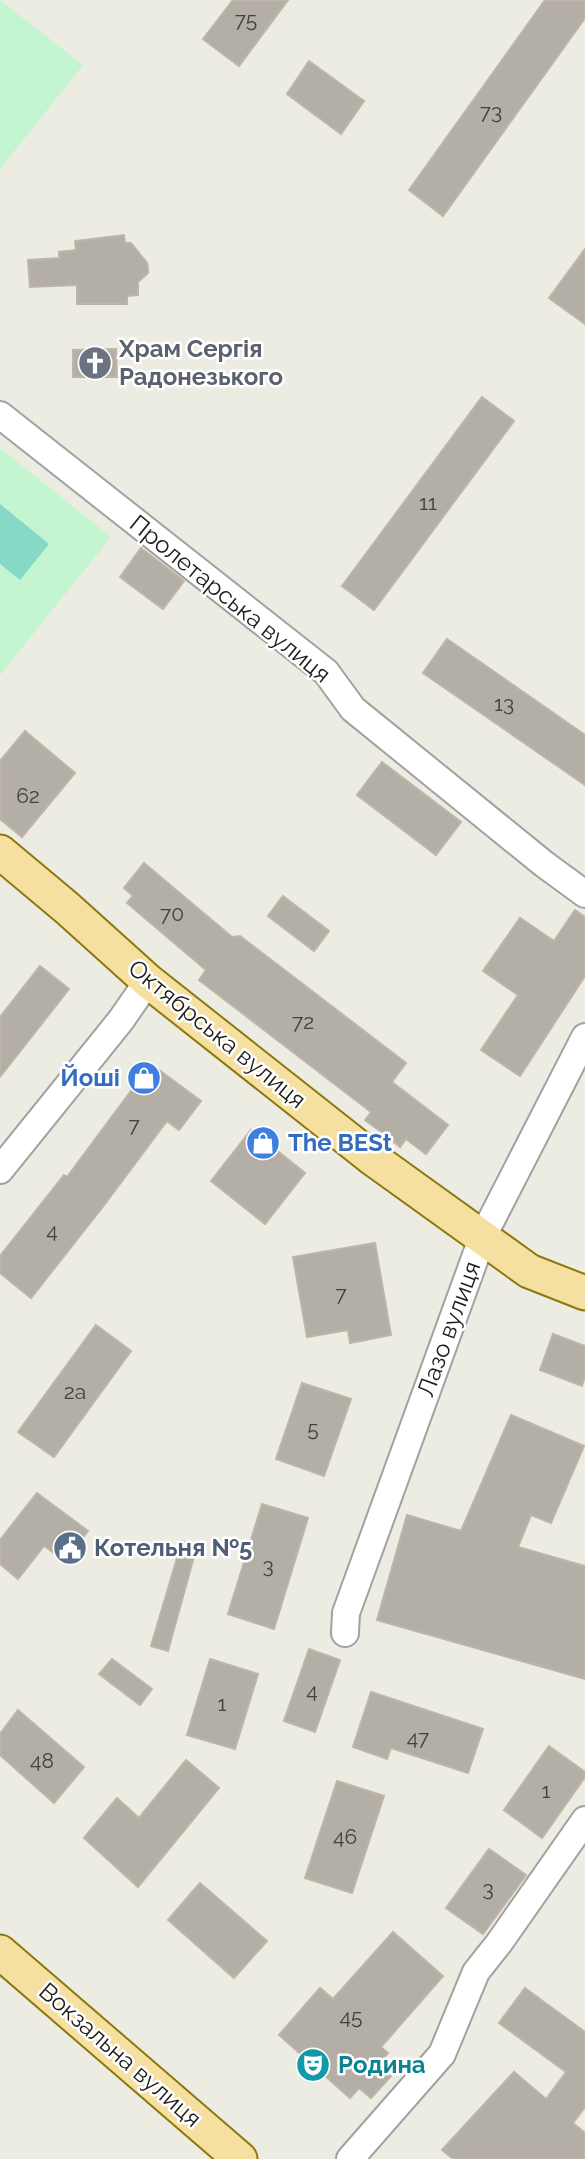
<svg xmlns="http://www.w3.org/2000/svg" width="585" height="2159" viewBox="0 0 585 2159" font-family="Raleway,sans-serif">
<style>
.park{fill:#c3f5d0}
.pitch{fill:#86d8c7}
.building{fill:#b3aea6;stroke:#beb5a7;stroke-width:2}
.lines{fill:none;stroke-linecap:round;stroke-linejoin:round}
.minor-casing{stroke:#a1a1a1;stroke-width:30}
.major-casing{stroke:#8c780a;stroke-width:37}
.minor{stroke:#fff;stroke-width:26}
.major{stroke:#f5e0a1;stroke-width:33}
.labels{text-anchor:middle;stroke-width:5;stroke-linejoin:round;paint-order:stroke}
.number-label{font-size:21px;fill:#42413f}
.worship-label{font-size:24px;font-weight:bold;fill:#5b616d;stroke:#fff;text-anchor:start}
.street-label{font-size:24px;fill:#1d1d1d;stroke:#fff}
.shop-label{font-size:24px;font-weight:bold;fill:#366cbe;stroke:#fff;text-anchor:end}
.service-label{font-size:24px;font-weight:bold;fill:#4e5e75;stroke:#fff;text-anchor:start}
.culture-label{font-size:24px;font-weight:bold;fill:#0d838f;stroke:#fff;text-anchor:start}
</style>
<rect width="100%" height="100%" fill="#edece3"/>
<g class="park">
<path d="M 0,0 L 83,65 L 0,169 Z"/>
<path d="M 0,448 L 111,537 L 0,675 Z"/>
</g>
<path class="pitch" d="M 0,504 L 49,544 L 20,580 L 0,564 Z"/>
<g class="building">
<path d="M 233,0 L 288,0 L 239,66 L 203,39 Z"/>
<path d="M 545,0 L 585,0 L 585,18 L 443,216 L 409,190 Z"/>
<path d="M 309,61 L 364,101 L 341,134 L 287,94 Z"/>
<path d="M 124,235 L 125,243 L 131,243 L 147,263 L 148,269 L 148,273 L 138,282 L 138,295 L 127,296 L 127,304 L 77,304 L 77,285 L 30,287 L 28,260 L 59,258 L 59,252 L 76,250 L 75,241 Z"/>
<path d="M 585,249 L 585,324 L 549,298 Z"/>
<path d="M 116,349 L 117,377 L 73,377 L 73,350 Z"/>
<path d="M 482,397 L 514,421 L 374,610 L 342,586 Z"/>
<path d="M 141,548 L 184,581 L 163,609 L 120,577 Z"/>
<path d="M 447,639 L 585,735 L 585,785 L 423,673 Z"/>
<path d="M 25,731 L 75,773 L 22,837 L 0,819 L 0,761 Z"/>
<path d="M 382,762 L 461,822 L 436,855 L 357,795 Z"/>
<path d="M 144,863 L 232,937 L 240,936 L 406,1063 L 392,1082 L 448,1125 L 426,1154 L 406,1139 L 400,1147 L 376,1128 L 365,1120 L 371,1112 L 199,980 L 206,970 L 127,903 L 133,896 L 124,888 Z"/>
<path d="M 283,896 L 329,931 L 314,951 L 268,916 Z"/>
<path d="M 575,910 L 585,917 L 585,976 L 520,1076 L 481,1050 L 518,995 L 483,971 L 520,918 L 554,941 Z"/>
<path d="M 40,966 L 69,989 L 0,1077 L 0,1017 Z"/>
<path d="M 151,1064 L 201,1101 L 179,1130 L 167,1121 L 102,1208 L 31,1298 L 0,1273 L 0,1256 L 64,1175 L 67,1177 Z"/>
<path d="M 251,1130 L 305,1173 L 265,1224 L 211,1181 Z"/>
<path d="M 375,1243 L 391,1335 L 350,1343 L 348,1330 L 307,1337 L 293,1257 Z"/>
<path d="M 96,1325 L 131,1351 L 54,1457 L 18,1432 Z"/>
<path d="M 553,1334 L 585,1346 L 585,1376 L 582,1386 L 540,1370 Z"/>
<path d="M 302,1383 L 351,1399 L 324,1476 L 276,1459 Z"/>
<path d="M 511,1415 L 584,1446 L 551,1523 L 531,1515 L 518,1547 L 585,1566 L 585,1679 L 377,1620 L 407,1515 L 461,1531 Z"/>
<path d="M 37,1493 L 88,1531 L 65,1561 L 44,1546 L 18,1579 L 0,1564 L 0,1540 Z"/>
<path d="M 262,1504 L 308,1518 L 274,1629 L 228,1614 Z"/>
<path d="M 182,1541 L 197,1546 L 168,1651 L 151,1646 Z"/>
<path d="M 309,1649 L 340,1660 L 315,1732 L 284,1721 Z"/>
<path d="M 112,1659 L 152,1689 L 140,1705 L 99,1674 Z"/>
<path d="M 210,1659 L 258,1674 L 235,1749 L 187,1735 Z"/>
<path d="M 371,1692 L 483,1729 L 468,1773 L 391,1748 L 387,1759 L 353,1747 Z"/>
<path d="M 18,1710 L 84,1767 L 54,1803 L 0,1755 L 0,1734 Z"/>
<path d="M 549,1746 L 585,1772 L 585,1777 L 542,1838 L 504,1810 Z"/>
<path d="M 186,1760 L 219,1788 L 138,1887 L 84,1838 L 117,1798 L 139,1818 Z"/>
<path d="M 337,1781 L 384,1796 L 352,1893 L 305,1878 Z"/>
<path d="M 489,1849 L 526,1875 L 483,1934 L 446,1908 Z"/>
<path d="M 200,1883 L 267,1941 L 234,1978 L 168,1920 Z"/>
<path d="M 393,1932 L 443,1976 L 381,2047 L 388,2053 L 378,2065 L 391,2076 L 371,2098 L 359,2088 L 350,2098 L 279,2035 L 320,1988 L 333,1999 Z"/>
<path d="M 525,1988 L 585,2032 L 585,2107 L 573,2123 L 585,2133 L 585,2159 L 453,2159 L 442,2150 L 514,2072 L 546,2099 L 566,2072 L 499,2023 Z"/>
</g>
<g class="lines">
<g class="minor-casing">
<g id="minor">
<path d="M 0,415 L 326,672 L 353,709 L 544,864 L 585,894"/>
<path d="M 0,1170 L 121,1020 L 148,981"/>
<path d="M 345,1633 L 346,1613 L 483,1236 L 585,1037"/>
<path d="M 350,2159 L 442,2054 L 476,1972 L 499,1943 L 585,1820"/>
</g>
</g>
<g class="major-casing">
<g id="major">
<path d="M 0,852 L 67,908 L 148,981 L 372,1158 L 529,1271 L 585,1293"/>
<path d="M 0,1952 L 240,2159"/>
</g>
</g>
<use href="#minor" class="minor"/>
<use href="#major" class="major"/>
</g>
<defs>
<g id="church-disc" transform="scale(1.75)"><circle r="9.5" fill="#6b7280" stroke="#fff"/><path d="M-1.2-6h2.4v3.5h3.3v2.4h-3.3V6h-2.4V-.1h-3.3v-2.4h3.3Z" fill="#fff"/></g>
<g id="shop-disc" transform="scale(1.75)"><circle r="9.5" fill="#3f7fe0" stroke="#fff"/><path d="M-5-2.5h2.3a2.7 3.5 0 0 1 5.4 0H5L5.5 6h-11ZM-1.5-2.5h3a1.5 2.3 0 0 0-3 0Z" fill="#fff"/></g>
<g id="civic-disc" transform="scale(1.75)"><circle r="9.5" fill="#5c6f8a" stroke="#fff"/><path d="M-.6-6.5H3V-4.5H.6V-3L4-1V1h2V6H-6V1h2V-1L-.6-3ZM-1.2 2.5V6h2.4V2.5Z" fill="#fff"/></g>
<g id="theatre-disc" transform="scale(1.75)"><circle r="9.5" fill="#0f9aa8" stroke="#fff"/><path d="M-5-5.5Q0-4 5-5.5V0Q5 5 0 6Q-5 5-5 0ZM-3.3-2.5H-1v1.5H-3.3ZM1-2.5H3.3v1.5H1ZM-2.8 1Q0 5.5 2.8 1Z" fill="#fff"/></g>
</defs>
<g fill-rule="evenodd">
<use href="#church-disc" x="95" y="363"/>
<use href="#shop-disc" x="144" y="1078"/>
<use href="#shop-disc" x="263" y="1143"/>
<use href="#civic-disc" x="70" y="1548"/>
<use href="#theatre-disc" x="313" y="2065"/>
</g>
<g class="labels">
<g class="number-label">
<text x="246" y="27">75</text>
<text x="491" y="119">73</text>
<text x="428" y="510">11</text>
<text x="504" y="711">13</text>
<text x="28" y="803">62</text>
<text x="172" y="921">70</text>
<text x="303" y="1029">72</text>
<text x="134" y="1132">7</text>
<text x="52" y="1238">4</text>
<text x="341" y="1301">7</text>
<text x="75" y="1399">2а</text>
<text x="313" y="1436">5</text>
<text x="268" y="1573">3</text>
<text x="312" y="1698">4</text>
<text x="222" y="1711">1</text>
<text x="418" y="1745">47</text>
<text x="42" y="1768">48</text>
<text x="546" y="1798">1</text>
<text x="345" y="1844">46</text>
<text x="488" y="1896">3</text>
<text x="351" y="2024">45</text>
</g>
<g class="worship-label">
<text x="119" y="357">Храм Сергія<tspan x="119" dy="28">Радонезького</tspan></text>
</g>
<g class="street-label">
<text transform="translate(230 599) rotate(39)" y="8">Пролетарська вулиця</text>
<text transform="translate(217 1034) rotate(39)" y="8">Октябрська вулиця</text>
<text transform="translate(449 1329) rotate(-70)" y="8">Лазо вулиця</text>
<text transform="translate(120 2055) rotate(41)" y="8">Вокзальна вулиця</text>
</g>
<g class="shop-label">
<text x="120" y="1086">Йоші</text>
<text x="288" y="1151" text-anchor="start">The BESt</text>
</g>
<g class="service-label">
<text x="94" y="1556">Котельня №5</text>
</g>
<g class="culture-label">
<text x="338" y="2073">Родина</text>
</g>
</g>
</svg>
